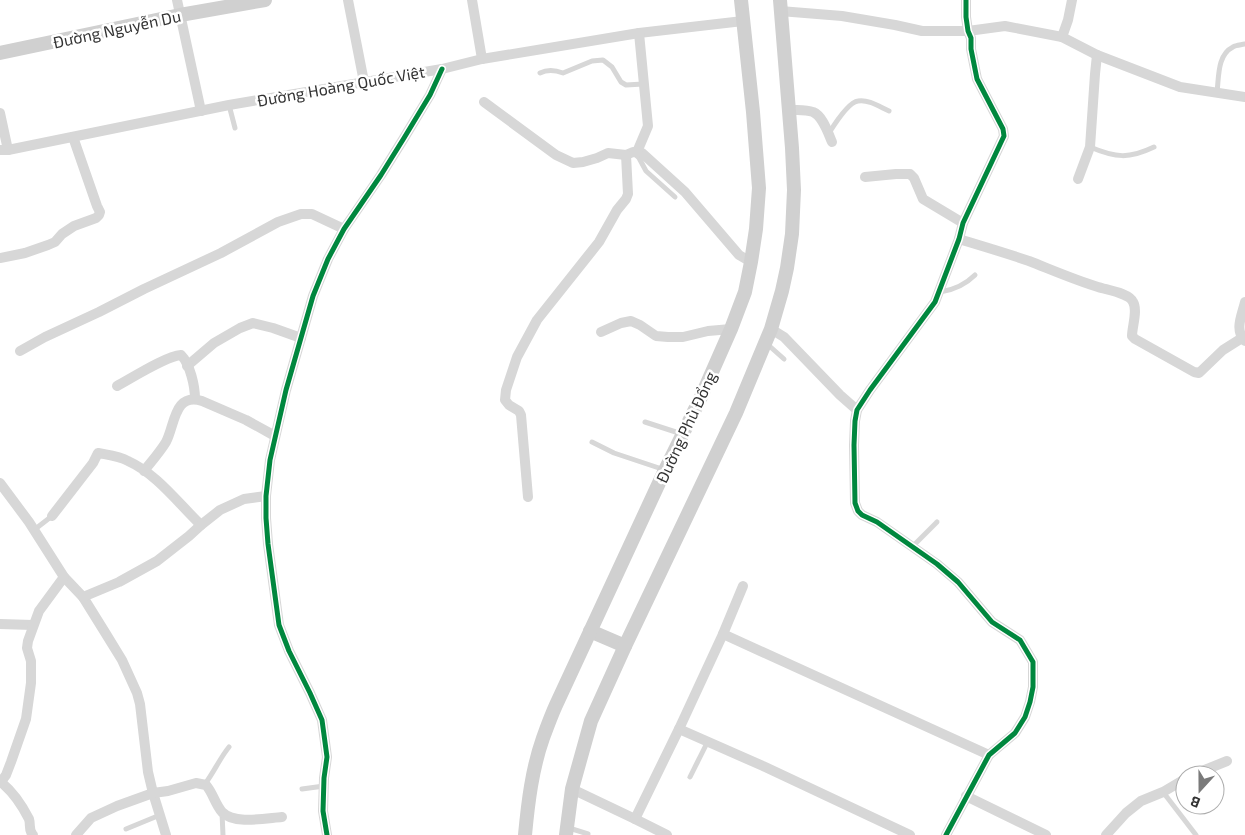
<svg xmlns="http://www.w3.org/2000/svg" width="1245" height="835" viewBox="0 0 1245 835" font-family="'Exo 2',sans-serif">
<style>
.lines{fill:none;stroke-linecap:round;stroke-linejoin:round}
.lane{stroke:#d7d7d7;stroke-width:5}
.street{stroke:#d7d7d7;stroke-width:10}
.secondary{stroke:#d0d0d0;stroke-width:14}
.cycleway-casing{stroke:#fff;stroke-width:8}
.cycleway{stroke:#00873e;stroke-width:5}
.labels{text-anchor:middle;stroke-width:5;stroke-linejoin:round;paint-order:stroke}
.street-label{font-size:16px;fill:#333;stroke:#fff}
</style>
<rect width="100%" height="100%" fill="#fff"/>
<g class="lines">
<g class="lane">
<path d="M 540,73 C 548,69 555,70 563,73 L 592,61 L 603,60 L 612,67 L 621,82 L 626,85 L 643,84"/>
<path d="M 1217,92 C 1219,77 1217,55 1233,47 C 1236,45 1241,45 1245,44"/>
<path d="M 229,105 L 235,128"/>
<path d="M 829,133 C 834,125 849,102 858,101 C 868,99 880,107 889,111"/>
<path d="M 1090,147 C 1116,158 1129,159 1154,147"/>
<path d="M 635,154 L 639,158 L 646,171 L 675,197"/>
<path d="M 940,292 C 954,290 965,285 975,275"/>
<path d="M 766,343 L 784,359"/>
<path d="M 645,422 L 682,434"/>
<path d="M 592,442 L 614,453 L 665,470"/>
<path d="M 34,530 L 52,516"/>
<path d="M 912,547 L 937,522"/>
<path d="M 690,777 L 708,741"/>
<path d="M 205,784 C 214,772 220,758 229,747"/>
<path d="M 302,789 L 324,786"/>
<path d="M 1163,792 L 1196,835"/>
<path d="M 222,813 L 223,835"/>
<path d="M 569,828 L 588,834"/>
<path d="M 126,829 L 160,815"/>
</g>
<g class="street">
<path d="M 177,0 L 201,111"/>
<path d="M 348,0 L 364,82"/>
<path d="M 472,0 L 482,59"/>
<path d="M 780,11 L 842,16 L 895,25 L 922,31 L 968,31 L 1005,26 L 1062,37 L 1097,55 L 1180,87 L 1245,97"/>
<path d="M 1062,37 L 1068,20 L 1072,0"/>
<path d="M 484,102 L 556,155 L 573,163 L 583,162 L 597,158 L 608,153 L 626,155 L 633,152 L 642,153 L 685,192 L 739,255 L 751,262"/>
<path d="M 789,110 C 797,110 806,109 813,112 C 823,116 828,133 832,142"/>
<path d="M 0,113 L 8,150"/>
<path d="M 0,150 L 8,150 L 229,105 L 442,69 L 482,59 L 639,33 L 743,21"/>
<path d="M 637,152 L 648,126 L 639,33"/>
<path d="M 865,177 L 896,174 L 910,174 L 914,178 L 923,199 L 963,223"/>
<path d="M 1078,179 L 1090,147 L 1095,74 L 1097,55"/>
<path d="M 959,239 C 982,246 1006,253 1029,261 C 1052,270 1075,280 1098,287 C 1107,290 1129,293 1133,302 C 1138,310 1132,327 1132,336 L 1135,339 L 1194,372 L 1199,373 L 1223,350 L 1242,338"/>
<path d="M 0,258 L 25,253 L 48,245 L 55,242 L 62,234 L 74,226 L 96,218 L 99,215 L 100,212 L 97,206 L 73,137"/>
<path d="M 1245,302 C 1242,315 1234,330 1245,341"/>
<path d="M 771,329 L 784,337 L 840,395 L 857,410"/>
<path d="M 601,332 L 621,323 L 631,321 L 640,325 L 656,336 L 668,337 L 683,337 L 708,331 L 731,329"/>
<path d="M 20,351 L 45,337 L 99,312 L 144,289 L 221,253 L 278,222 L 301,214 L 312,214 L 344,229"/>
<path d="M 187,366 L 214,343 L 240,328 L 253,323 L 273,328 L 301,338"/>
<path d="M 117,386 C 132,378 166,356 181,355 C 190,364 195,386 195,399"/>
<path d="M 144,471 C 151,462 160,452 166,442 C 175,425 174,392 202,401 L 246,420 L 275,436"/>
<path d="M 0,483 L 29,522 L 64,577 L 83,597 L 106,634 L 122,660 L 137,693 L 140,704 L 148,772 L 153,793 L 166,835"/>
<path d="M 528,497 L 521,415 L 519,411 L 509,405 L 505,400 L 506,390 L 517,357 L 537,320 L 599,242 L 617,210 L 626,199 L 628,194 L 626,155"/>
<path d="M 52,516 L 93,463 L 98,453 C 108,455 119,456 128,461 C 157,474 178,503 201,525"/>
<path d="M 83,597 L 119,582 L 157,561 L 189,536 L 201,525 L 220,510 L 244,499 L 266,496"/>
<path d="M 0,624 L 33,625"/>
<path d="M 723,634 L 989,755"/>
<path d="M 679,729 L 723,634 L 743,586"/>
<path d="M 1192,775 L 1227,761"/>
<path d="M 1,782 C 13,792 22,805 29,819 C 31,825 28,830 33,835"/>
<path d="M 0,783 L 6,775 L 11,762 L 26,719 L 31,683 L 31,661 L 27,648 L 28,641 L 39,611 L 64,577"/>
<path d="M 572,789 L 635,819 L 679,729 L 763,766 L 910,835"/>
<path d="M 966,796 L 1046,835"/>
<path d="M 635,819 L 667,835"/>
<path d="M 76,835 L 91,818 L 117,806 L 153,793 L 168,791 L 196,783 L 206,785 C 213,793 215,804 222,812 C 234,825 267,818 282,817"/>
<path d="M 327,835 L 323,811 L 324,778 L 327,757 L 322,720 L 310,693 L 289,651 L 279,625 L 268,544 L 266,518 L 266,496 L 270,460 L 286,390 L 313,296 L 328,259 L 344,229 L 381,175 L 404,138 L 430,95 L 442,69"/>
<path d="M 946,835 L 989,755 L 1015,733 L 1025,717 L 1030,702 L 1033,687 L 1033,662 L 1020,640 L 992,622 L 958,582 L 937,564 L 877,522 L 862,515 L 858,511 L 855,503 L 854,445 L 855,421 L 857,410 L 870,390 L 935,302 L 959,239 L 963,223 L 1004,136 L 1003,129 L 977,79 L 971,49 L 971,38 L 968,31 L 966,17 L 966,0"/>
<path d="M 1106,835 L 1126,813 L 1141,801 L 1163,792 L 1185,779"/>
</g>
<g class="secondary">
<path d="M 0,53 L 180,15 L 265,0"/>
<path d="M 590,631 L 625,646"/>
<path d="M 525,835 C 528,803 532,769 543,738 C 547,727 551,716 556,705 L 665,470 L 701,397 L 731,329 L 745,292 L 751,262 L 756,229 L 759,188 L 753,112 L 741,0"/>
<path d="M 566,835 L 572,789 L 591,721 L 625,646 L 736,413 L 771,329 L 782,291 L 787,268 L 792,234 L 794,190 L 792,148 L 780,0"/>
</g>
<g class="cycleway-casing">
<g id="cycleway">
<path d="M 327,835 L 323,811 L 324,778 L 327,757 L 322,720 L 310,693 L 289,651 L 279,625 L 268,544 L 266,518 L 266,496 L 270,460 L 286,390 L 313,296 L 328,259 L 344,229 L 381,175 L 404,138 L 430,95 L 442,69"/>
<path d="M 946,835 L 989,755 L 1015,733 L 1025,717 L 1030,702 L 1033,687 L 1033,662 L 1020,640 L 992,622 L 958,582 L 937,564 L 877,522 L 862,515 L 858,511 L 855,503 L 854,445 L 855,421 L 857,410 L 870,390 L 935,302 L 959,239 L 963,223 L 1004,136 L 1003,129 L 977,79 L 971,49 L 971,38 L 968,31 L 966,17 L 966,0"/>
</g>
</g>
<use href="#cycleway" class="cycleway"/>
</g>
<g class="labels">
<g class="street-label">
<text transform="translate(117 29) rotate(-12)" y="6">Đường Nguyễn Du</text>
<text transform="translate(341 86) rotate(-10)" y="6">Đường Hoàng Quốc Việt</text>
<text transform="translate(686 427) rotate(-65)" y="6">Đường Phù Đổng</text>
</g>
</g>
<g transform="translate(1200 790) rotate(201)"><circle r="24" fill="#ffffff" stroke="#adadad"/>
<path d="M0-4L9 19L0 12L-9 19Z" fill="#7a7a7a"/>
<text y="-8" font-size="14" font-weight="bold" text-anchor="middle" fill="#333333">B</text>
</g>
</svg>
